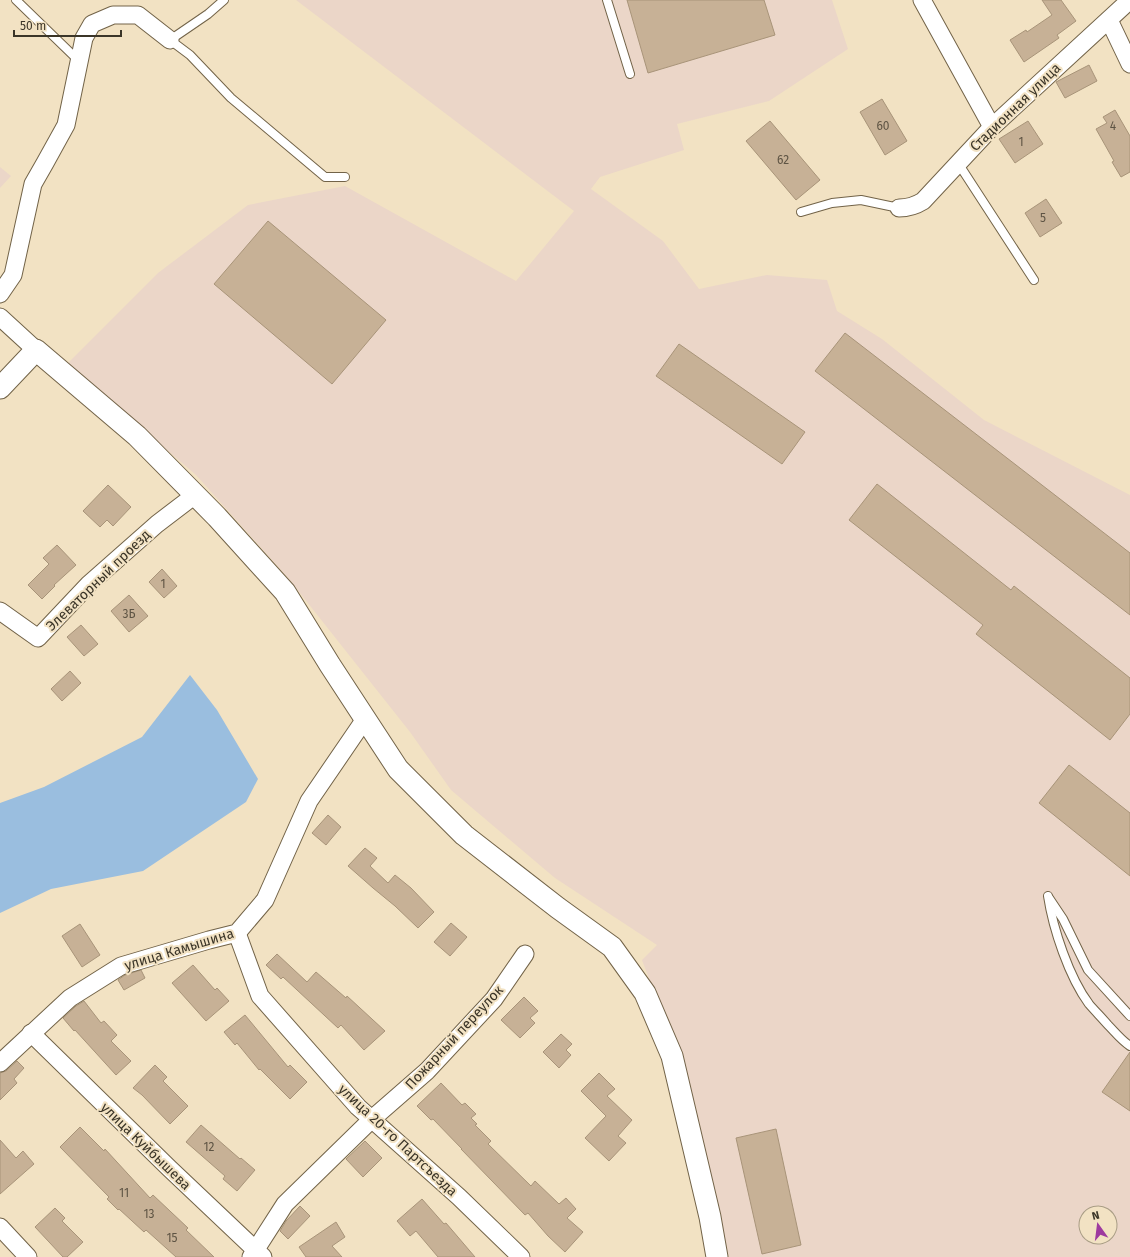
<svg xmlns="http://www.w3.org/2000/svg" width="1130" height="1257" viewBox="0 0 1130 1257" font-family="'Fira Sans',sans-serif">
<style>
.industrial{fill:#ebd6c8;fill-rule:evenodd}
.water{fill:#9abedf}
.building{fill:#c7b196;stroke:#a89479}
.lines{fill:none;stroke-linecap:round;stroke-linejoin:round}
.service-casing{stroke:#726348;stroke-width:10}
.minor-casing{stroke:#726348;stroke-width:19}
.tertiary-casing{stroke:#726348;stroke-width:23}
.service{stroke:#fff;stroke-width:8}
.minor{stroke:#fff;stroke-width:17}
.tertiary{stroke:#fff;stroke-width:21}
.labels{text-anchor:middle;stroke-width:4;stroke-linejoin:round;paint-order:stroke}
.number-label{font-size:12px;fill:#5e5444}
.street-label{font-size:14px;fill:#3b3528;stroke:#f2e2c3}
</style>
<rect width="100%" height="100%" fill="#f2e2c3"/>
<g class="industrial">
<path d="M 296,0 L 832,0 L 848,49 L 769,101 L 677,124 L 684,150 L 600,177 L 591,189 L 663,241 L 699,289 L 767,275 L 827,280 L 837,311 L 882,339 L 984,420 L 1130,495 L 1130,1257 L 729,1257 L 690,1086 L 642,960 L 657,945 L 555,878 L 451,790 L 410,732 L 288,578 L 196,475 L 67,364 L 158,273 L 248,205 L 345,186 L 516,281 L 574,211 ZM 1086,1213 L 1110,1213 L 1110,1237 L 1086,1237 Z"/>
<path d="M 0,167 L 11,176 L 0,188 Z"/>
</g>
<path class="water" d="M 190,675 L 217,710 L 258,779 L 246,802 L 143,871 L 51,889 L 0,913 L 0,803 L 44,787 L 142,737 Z"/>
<g class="building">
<path d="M 627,0 L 764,0 L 775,35 L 648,73 Z"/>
<path d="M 1042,0 L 1061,0 L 1076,21 L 1057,35 L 1059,38 L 1024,62 L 1010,40 L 1026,30 L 1027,32 L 1052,15 Z"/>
<path d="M 1089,65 L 1097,81 L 1065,98 L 1056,82 Z"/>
<path d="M 882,99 L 907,141 L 885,155 L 860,112 Z"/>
<path d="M 1115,110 L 1130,136 L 1130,172 L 1121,177 L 1112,162 L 1114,161 L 1096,129 L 1107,123 L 1103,117 Z"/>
<path d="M 770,121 L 820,180 L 796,200 L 746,141 Z"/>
<path d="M 1028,121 L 1043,144 L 1015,163 L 999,139 Z"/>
<path d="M 1046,199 L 1062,223 L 1040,237 L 1025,213 Z"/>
<path d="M 268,221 L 386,320 L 332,384 L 214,284 Z"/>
<path d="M 845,333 L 1130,553 L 1130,615 L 815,371 Z"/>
<path d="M 679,344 L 805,432 L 782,464 L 656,376 Z"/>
<path d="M 877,484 L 1011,590 L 1014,586 L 1130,678 L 1130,714 L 1110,740 L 976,634 L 983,625 L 849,520 Z"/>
<path d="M 108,485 L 131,507 L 113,526 L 107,520 L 100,527 L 83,511 Z"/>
<path d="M 57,545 L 76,565 L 54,585 L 55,586 L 42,599 L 28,585 L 49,564 L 43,558 Z"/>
<path d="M 162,569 L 177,586 L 164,598 L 149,582 Z"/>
<path d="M 129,595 L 148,616 L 129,632 L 111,611 Z"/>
<path d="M 81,625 L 98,644 L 84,656 L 67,637 Z"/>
<path d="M 70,671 L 81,683 L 62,701 L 51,689 Z"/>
<path d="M 1069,765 L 1130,813 L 1130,876 L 1039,803 Z"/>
<path d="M 328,815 L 341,827 L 326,845 L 312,833 Z"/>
<path d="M 365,848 L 377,858 L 370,866 L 388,883 L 395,875 L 411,888 L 434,912 L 418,928 L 395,906 L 373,888 L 348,866 Z"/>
<path d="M 451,923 L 467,937 L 450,956 L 434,942 Z"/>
<path d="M 80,924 L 100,955 L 82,967 L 62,936 Z"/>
<path d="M 277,954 L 307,982 L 316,972 L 346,998 L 347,996 L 385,1031 L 364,1050 L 341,1025 L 338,1028 L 283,977 L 281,979 L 266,965 Z"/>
<path d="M 193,965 L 215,990 L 217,988 L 229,1001 L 206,1021 L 172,983 Z"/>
<path d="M 141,970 L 145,978 L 124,990 L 118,980 L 125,975 Z"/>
<path d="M 524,997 L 538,1011 L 530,1018 L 535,1023 L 520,1038 L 501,1020 Z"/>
<path d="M 84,1001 L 101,1023 L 104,1021 L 117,1035 L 111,1041 L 131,1061 L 116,1075 L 75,1030 L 74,1031 L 63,1018 L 76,1006 Z"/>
<path d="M 245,1015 L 288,1067 L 290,1065 L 307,1082 L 290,1099 L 260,1069 L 259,1070 L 237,1043 L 235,1045 L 224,1032 Z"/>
<path d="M 561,1034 L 572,1044 L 566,1050 L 571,1055 L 559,1068 L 543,1052 Z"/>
<path d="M 1130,1052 L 1130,1111 L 1102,1092 Z"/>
<path d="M 17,1061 L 24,1068 L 14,1079 L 17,1083 L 0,1100 L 0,1073 L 6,1071 Z"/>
<path d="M 155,1065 L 167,1077 L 163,1081 L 188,1106 L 170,1124 L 142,1095 L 133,1088 Z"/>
<path d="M 599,1073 L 615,1089 L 607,1096 L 632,1120 L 618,1136 L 626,1143 L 609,1161 L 585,1138 L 606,1116 L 581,1091 Z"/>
<path d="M 441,1083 L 462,1105 L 465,1103 L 476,1114 L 471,1118 L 477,1124 L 475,1125 L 491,1141 L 488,1144 L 531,1186 L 535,1181 L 559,1204 L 566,1198 L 576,1209 L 567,1218 L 583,1232 L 565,1252 L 548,1236 L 528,1213 L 525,1215 L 461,1149 L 462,1149 L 433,1119 L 431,1120 L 417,1106 Z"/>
<path d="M 201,1125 L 240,1159 L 241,1158 L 255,1170 L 237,1191 L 223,1179 L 225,1176 L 186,1142 Z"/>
<path d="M 80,1127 L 104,1151 L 105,1149 L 150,1198 L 153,1195 L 188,1228 L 186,1230 L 214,1257 L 176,1257 L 146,1230 L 144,1232 L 119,1209 L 118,1210 L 107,1199 L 109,1197 L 60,1147 Z"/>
<path d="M 776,1129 L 801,1245 L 762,1254 L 736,1138 Z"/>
<path d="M 0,1140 L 16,1158 L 23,1151 L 34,1164 L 0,1194 Z"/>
<path d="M 365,1141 L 382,1158 L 363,1177 L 346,1159 Z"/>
<path d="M 422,1199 L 444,1224 L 446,1223 L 475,1257 L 438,1257 L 416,1231 L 410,1236 L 397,1221 Z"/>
<path d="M 300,1206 L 310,1216 L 288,1239 L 280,1231 L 286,1221 Z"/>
<path d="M 55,1208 L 65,1218 L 62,1221 L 83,1242 L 67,1257 L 63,1257 L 35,1227 Z"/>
<path d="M 336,1222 L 345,1237 L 332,1246 L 342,1257 L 306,1257 L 299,1247 Z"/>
</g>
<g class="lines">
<g class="service-casing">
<g id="service">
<path d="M 16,0 L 79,61"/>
<path d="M 224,0 L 208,14 L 170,40 L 190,55 L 231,98 L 325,177 L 345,177"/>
<path d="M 607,0 L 630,74"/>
<path d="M 958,163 L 1034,280"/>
<path d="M 801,212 L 832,203 L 861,200 L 899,208"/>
<path d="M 1048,896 C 1053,929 1069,977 1089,1004 C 1095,1011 1102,1018 1108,1025 C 1115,1032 1121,1040 1130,1046"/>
<path d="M 1049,898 L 1063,919 L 1088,970 L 1130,1016"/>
</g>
</g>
<g class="minor-casing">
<g id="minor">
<path d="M 922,0 L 992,127"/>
<path d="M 1109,20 L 1130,64"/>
<path d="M 899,208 C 908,208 915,206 923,201 L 992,127 L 1130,0"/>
<path d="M 0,294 L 13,275 L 33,184 L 45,163 L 66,125 L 84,38 L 92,24 L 113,15 L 138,15 L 170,40"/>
<path d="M 0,317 L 36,350"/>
<path d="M 0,611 L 38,638 L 89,584 L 157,524 L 195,495"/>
<path d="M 237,933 L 260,996 L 358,1107 L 459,1197 L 521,1257"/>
<path d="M 31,1033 L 169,1168 L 263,1257"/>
<path d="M 0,1063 L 70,998 L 121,966 L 209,940 L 237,933 L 265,900 L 309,801 L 365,719"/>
<path d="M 0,1227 L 28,1257"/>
<path d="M 251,1257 L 285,1204 L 372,1119 L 427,1071 L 494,999 L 525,954"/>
</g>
</g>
<g class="tertiary-casing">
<path id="tertiary" d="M 0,388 L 36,350 L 137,436 L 217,517 L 285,592 L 330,665 L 398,769 L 464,835 L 558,908 L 612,947 L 645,993 L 672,1056 L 710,1217 L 717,1257"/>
</g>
<use href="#service" class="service"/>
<use href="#minor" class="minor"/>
<use href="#tertiary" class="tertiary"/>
</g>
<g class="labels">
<g class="number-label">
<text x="883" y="130">60</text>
<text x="1113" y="130">4</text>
<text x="1021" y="146">1</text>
<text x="783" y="164">62</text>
<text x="1043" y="222">5</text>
<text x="163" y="588">1</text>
<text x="129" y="618">3Б</text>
<text x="209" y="1151">12</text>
<text x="124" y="1197">11</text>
<text x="149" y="1218">13</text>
<text x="172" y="1242">15</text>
</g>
<g class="street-label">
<text transform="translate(1015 107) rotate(-44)" y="5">Стадионная улица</text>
<text transform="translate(98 580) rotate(-44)" y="5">Элеваторный проезд</text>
<text transform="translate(179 949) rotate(-17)" y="5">улица Камышина</text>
<text transform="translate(454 1037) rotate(-47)" y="5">Пожарный переулок</text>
<text transform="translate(398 1140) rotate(43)" y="5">улица 20-го Партсъезда</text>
<text transform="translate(146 1146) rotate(44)" y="5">улица Куйбышева</text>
</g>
</g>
<g transform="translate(1098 1225) rotate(346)"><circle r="19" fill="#f2e2c3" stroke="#a99d85"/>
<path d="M0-3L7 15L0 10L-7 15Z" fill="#9e3a9f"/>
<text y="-6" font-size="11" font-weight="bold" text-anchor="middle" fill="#3b3528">N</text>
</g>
<path d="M14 30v6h107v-6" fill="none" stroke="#3b3528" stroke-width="2"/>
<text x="20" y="30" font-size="12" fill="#3b3528" stroke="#f2e2c3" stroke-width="3" paint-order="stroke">50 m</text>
</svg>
